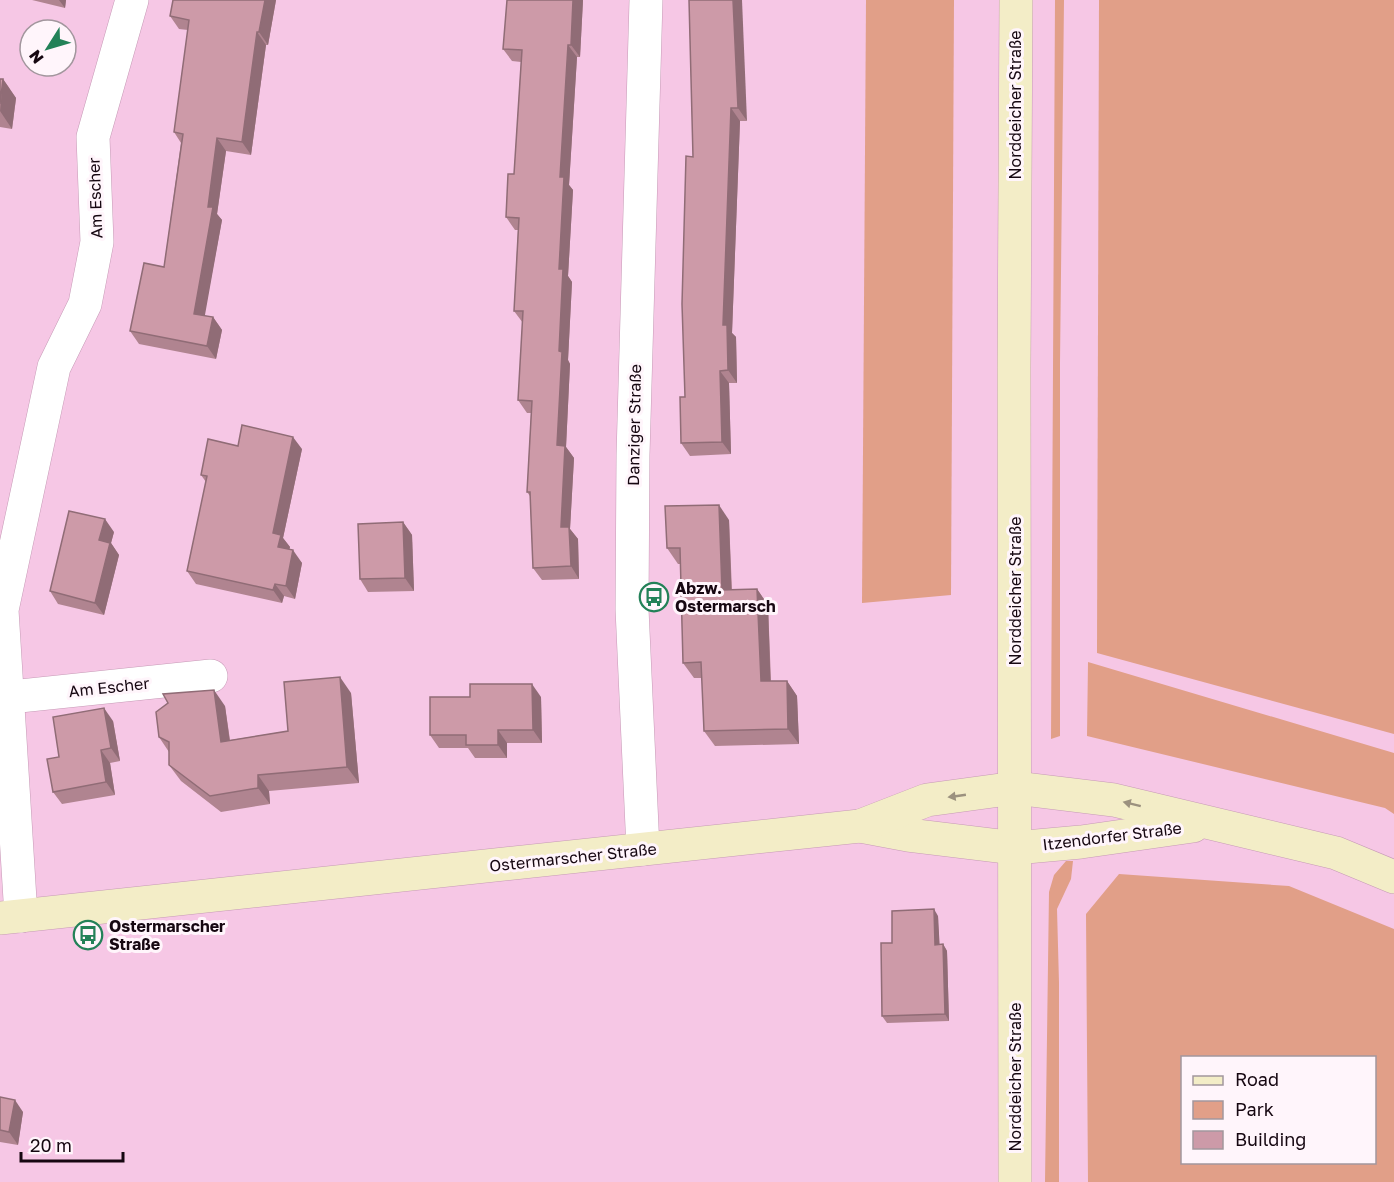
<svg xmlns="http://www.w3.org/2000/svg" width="1394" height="1182" viewBox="0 0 1394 1182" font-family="'Golos Text',sans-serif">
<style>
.green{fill:#e19f88;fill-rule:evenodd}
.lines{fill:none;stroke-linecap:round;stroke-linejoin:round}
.street-casing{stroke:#c69ab6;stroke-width:34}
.secondary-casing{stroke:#c69ab6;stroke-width:34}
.street{stroke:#fff;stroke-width:33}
.secondary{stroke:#f3edc7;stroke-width:33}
.wall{fill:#b08490}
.shaded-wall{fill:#906c76}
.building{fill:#cd9aa8;stroke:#906c76;stroke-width:1.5}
.oneway{fill:#9b917e}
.labels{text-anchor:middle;stroke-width:6;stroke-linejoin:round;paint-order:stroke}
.street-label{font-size:16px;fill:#160711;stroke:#fff5fb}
.poi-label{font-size:16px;font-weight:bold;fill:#160711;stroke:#fff5fb;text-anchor:start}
</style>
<rect width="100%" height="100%" fill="#f6c7e5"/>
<g class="green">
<path d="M 866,0 L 954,0 L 951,595 L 862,603 Z"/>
<path d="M 1055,0 L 1064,0 L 1060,364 L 1060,736 L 1051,739 Z"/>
<path d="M 1099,0 L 1394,0 L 1394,734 L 1097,653 Z"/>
<path d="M 1088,662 L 1394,753 L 1394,814 L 1385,808 L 1087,736 Z"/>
<path d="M 1066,861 L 1073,861 L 1071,879 L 1057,909 L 1059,983 L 1059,1182 L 1045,1182 L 1049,892 L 1054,875 Z"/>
<path d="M 1119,874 L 1289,886 L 1394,929 L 1394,1182 L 1088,1182 L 1086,914 ZM 1182,1058 L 1374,1058 L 1374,1162 L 1182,1162 Z"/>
</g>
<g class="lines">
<g class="street-casing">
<g id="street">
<path d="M 0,698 L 211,676"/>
<path d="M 643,849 L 632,609 L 633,455 L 646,0"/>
<path d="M 21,916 L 2,610 L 54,367 L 85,304 L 97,242 L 93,137 L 132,0"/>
</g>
</g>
<g class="secondary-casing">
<g id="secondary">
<path d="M 860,826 L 908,835 L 1015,848 L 1081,842 L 1193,826"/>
<path d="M 0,918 L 860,826 L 927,800 L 1015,788 L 1114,800 L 1336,853 L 1394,877"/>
<path d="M 1015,1182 L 1014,368 L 1016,0"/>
</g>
</g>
<use href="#street" class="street"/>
<use href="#secondary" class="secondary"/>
</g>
<g class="wall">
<path d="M 32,0 L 66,0 L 65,8 Z"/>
<path d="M 173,0 L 276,0 L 268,45 L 266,45 L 251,155 L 226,151 L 217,214 L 222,220 L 204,316 L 213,317 L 222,330 L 216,359 L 139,344 L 130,331 L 164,267 L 181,143 L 174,132 L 188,30 L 179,29 L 170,16 Z"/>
<path d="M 583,0 L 580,57 L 577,57 L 569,185 L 573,190 L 568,276 L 572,282 L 568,360 L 570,364 L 566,447 L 574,458 L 570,529 L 578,539 L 579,579 L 542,580 L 533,568 L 530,496 L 527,492 L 531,413 L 527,413 L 518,400 L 523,323 L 514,311 L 518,230 L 515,230 L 506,217 L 514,174 L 521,62 L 512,61 L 503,49 Z"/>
<path d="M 689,0 L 747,121 L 740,121 L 732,333 L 736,337 L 737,383 L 729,383 L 731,454 L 690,456 L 681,443 L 685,397 L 693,157 Z"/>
<path d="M 0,79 L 3,79 L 16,98 L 12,129 L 0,127 Z"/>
<path d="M 238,446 L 302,449 L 283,538 L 290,547 L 289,549 L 302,563 L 295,599 L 284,596 L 282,603 L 196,584 L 187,571 L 206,482 L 201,475 Z"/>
<path d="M 729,520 L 732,590 L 757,589 L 768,605 L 771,681 L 787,681 L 797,696 L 799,744 L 715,746 L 704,731 L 702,678 L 694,678 L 683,663 L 680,564 L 678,564 L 667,548 Z"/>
<path d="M 403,522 L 412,535 L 414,591 L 368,592 L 360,579 Z"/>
<path d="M 114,532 L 111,543 L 119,555 L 104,615 L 58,604 L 50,591 Z"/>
<path d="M 351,693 L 359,783 L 269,791 L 270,804 L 221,812 L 181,781 L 169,765 L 169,752 L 159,737 L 225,706 L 230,740 L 288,731 Z"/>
<path d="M 541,697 L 542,743 L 507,743 L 507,758 L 475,758 L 468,748 L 439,748 L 430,735 Z"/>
<path d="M 113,721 L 120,761 L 110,763 L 115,795 L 62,804 L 53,792 L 59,757 Z"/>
<path d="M 938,916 L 939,944 L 943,944 L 947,951 L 949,1021 L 887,1023 L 882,1016 L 892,943 Z"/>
<path d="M 0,1097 L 23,1112 L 18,1145 L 0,1142 Z"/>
</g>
<g class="shaded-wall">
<path d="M 59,0 L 66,0 L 65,8 Z"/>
<path d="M 265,0 L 276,0 L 268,45 L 259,32 Z"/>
<path d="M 573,0 L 583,0 L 580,57 L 571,45 Z"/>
<path d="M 733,0 L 742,0 L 747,121 L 738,108 Z"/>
<path d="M 257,32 L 266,45 L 251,155 L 242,142 Z"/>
<path d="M 568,45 L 577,57 L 569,185 L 573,190 L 568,276 L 572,282 L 568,360 L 570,364 L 566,447 L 574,458 L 570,529 L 578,539 L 579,579 L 571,566 L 561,527 L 557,445 L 560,177 Z"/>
<path d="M 3,79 L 16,98 L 12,129 L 0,111 Z"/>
<path d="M 731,108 L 740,121 L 732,333 L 736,337 L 737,383 L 728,370 L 723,325 Z"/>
<path d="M 217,138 L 226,151 L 217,214 L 222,220 L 203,326 L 194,314 Z"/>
<path d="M 213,317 L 222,330 L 216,359 L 207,346 Z"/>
<path d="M 720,371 L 729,383 L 731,454 L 722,442 Z"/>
<path d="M 293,437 L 302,449 L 283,538 L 290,547 L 287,559 L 278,547 L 273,533 Z"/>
<path d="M 719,505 L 729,520 L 732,606 L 722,590 Z"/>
<path d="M 105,519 L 114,532 L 111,543 L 119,555 L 104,615 L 95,603 L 99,540 Z"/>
<path d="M 403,522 L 412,535 L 414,591 L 405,578 Z"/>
<path d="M 293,550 L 302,563 L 295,599 L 286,586 Z"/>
<path d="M 275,584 L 284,596 L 282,603 L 273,590 Z"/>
<path d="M 757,589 L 768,605 L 771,697 L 761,681 Z"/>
<path d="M 340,677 L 351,693 L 359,783 L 347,767 Z"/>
<path d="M 787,681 L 797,696 L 799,744 L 788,729 Z"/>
<path d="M 532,684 L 541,697 L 542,743 L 533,730 Z"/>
<path d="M 214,690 L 225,706 L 232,758 L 221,742 Z"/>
<path d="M 104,708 L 113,721 L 120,761 L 111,748 Z"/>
<path d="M 498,730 L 507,743 L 507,758 L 498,745 Z"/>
<path d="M 101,750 L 110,763 L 115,795 L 106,782 Z"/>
<path d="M 258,775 L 269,791 L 270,804 L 258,788 Z"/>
<path d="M 934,909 L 938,916 L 940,951 L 935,945 Z"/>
<path d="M 943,944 L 947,951 L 949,1021 L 945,1014 Z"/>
<path d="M 15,1100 L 23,1112 L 18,1145 L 9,1132 Z"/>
</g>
<g class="building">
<path d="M 173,0 L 265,0 L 259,32 L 257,32 L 242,142 L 217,138 L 208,207 L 213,207 L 194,314 L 213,317 L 207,346 L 130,331 L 144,263 L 164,267 L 183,134 L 174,132 L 189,20 L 170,16 Z"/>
<path d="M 507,0 L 573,0 L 571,45 L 568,45 L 560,177 L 564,177 L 559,269 L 563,269 L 559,351 L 562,352 L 557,445 L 565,446 L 561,527 L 569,527 L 571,566 L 533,568 L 530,492 L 527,492 L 532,401 L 518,400 L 523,311 L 514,311 L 519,218 L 506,217 L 508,174 L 514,174 L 522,50 L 503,49 Z"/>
<path d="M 689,0 L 733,0 L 738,108 L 731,108 L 723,325 L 727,325 L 728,370 L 720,371 L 722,442 L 681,443 L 680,397 L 685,397 L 682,304 L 686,156 L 693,157 Z"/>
<path d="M 0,79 L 3,79 L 0,104 Z"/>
<path d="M 242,425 L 293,437 L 273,533 L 281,535 L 278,547 L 293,550 L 286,586 L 275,584 L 273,590 L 187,571 L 207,476 L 201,475 L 208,439 L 238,446 Z"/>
<path d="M 719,505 L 722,590 L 757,589 L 761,681 L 787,681 L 788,729 L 704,731 L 701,662 L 683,663 L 680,548 L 667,548 L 665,506 Z"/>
<path d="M 69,511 L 105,519 L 99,540 L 110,543 L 95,603 L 50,591 Z"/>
<path d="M 403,522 L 405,578 L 360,579 L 358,524 Z"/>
<path d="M 340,677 L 347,767 L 258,775 L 258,788 L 210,796 L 169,765 L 169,742 L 159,737 L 156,712 L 168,703 L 163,694 L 214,690 L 221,742 L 288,731 L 284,682 Z"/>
<path d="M 470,684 L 532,684 L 533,730 L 498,730 L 498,745 L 466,745 L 466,735 L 430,735 L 430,697 L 470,697 Z"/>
<path d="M 104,708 L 111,748 L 101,750 L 106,782 L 53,792 L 47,759 L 59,757 L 53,717 Z"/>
<path d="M 934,909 L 935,945 L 943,944 L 945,1014 L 882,1016 L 881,943 L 892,943 L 892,911 Z"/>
<path d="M 0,1097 L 15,1100 L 9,1132 L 0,1130 Z"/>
</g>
<defs><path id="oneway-solid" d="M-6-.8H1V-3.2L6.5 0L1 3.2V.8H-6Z" transform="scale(1.5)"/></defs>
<g class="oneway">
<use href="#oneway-solid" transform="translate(957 796) rotate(172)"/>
<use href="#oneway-solid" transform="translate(1132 804) rotate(-166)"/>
</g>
<defs>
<g id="bus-ring" transform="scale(1.5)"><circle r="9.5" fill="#fff5fb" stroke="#238158" stroke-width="1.5"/><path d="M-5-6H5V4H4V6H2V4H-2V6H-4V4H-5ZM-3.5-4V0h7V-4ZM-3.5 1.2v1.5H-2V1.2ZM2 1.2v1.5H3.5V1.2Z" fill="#238158"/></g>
</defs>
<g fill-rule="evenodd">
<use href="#bus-ring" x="654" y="597"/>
<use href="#bus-ring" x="88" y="935"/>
</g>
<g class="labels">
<g class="street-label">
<text transform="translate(1015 105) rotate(-90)" y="6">Norddeicher Straße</text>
<text transform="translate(95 198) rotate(-92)" y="6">Am Escher</text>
<text transform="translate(634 425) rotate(-89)" y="6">Danziger Straße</text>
<text transform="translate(1015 591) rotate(-90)" y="6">Norddeicher Straße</text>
<text transform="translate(109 687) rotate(-6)" y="6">Am Escher</text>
<text transform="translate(1112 836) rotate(-7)" y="6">Itzendorfer Straße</text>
<text transform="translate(573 857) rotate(-6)" y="6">Ostermarscher Straße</text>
<text transform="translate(1015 1077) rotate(-90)" y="6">Norddeicher Straße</text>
</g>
<g class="poi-label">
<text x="675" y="594">Abzw.<tspan x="675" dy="18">Ostermarsch</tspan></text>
<text x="109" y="932">Ostermarscher<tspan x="109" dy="18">Straße</tspan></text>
</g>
</g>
<rect x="1181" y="1056" width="195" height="108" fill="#fff5fb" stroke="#a2969d" stroke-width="1.5"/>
<rect x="1193" y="1076" width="30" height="9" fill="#f3edc7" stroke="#a2969d" stroke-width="1.5"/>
<text x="1235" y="1086" font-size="18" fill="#160711">Road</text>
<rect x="1193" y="1101" width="30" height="18" fill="#e19f88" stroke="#a2969d" stroke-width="1.5"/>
<text x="1235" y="1116" font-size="18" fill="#160711">Park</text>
<rect x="1193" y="1131" width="30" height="18" fill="#cd9aa8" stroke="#a2969d" stroke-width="1.5"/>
<text x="1235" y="1146" font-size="18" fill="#160711">Building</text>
<g transform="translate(48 48) rotate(233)"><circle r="28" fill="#fff5fb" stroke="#a2969d" stroke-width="1.5"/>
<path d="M0-4.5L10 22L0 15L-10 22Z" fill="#238158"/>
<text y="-9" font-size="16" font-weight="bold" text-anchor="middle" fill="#160711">N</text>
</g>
<path d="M21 1152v9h102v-9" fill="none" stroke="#160711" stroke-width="3"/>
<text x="30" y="1152" font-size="18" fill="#160711" stroke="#fff5fb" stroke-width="4.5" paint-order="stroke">20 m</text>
</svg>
